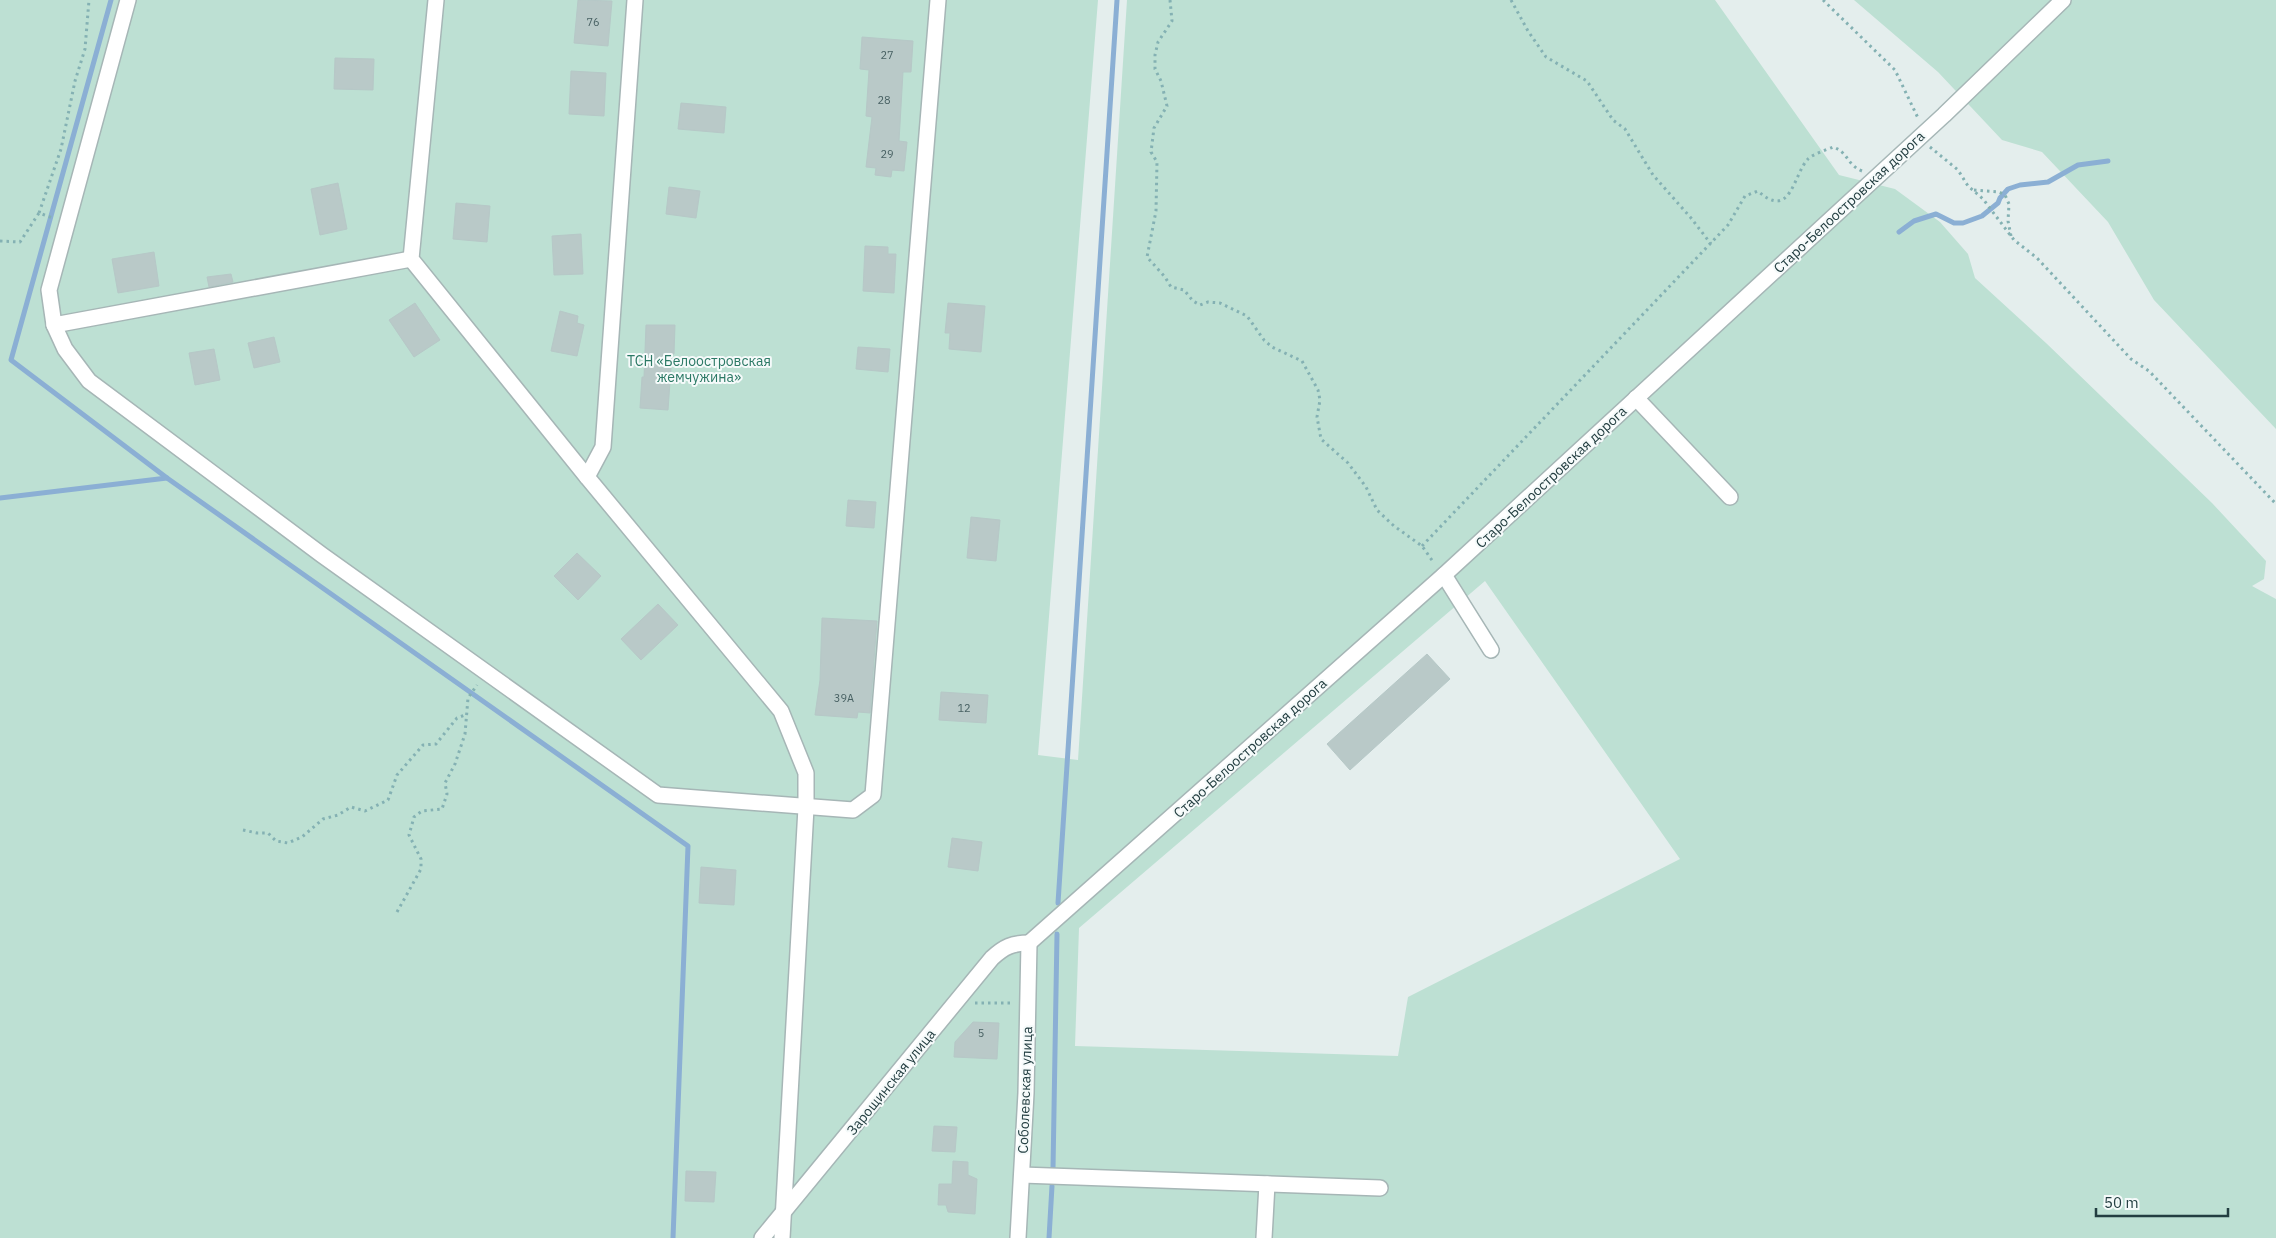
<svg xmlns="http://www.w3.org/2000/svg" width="2276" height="1238" viewBox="0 0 2276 1238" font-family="'IBM Plex Sans',sans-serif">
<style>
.green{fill:#bde0d3;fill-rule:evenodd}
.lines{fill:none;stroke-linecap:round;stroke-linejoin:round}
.stream{stroke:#8bafd4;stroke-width:5}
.building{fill:#b9c9c8;stroke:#b6c8c7}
.minor-casing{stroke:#a6b6b6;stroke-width:18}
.path{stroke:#84b1b3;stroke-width:3;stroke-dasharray:2.5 4;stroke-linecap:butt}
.minor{stroke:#fff;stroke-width:15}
.labels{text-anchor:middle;stroke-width:4;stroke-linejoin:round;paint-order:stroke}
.number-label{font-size:11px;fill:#486163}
.street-label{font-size:14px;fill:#233e41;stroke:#f5fafa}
.park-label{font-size:14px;fill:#2b7965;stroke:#f5fafa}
</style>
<rect width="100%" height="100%" fill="#e4eeed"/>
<g class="green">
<path d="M 0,0 L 1098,0 L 1038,755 L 1078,760 L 1127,0 L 1715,0 L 1839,175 L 1895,189 L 1940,222 L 1968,254 L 1975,278 L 2046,343 L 2212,503 L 2266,561 L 2264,579 L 2252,586 L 2276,599 L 2276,1238 L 0,1238 ZM 1485,581 L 1680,859 L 1408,997 L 1398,1056 L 1075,1046 L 1079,928 Z"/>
<path d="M 1854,0 L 2276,0 L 2276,429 L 2154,300 L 2108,222 L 2042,152 L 2002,140 L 1938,72 Z"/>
</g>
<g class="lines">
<g class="stream">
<path d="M 111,0 L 11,360 L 167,478 L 688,846 L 673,1238"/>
<path d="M 1899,232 L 1914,221 L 1936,214 L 1954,223 L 1963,223 L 1982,216 L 1998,203 L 2000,198 L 2008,189 L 2020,185 L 2048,182 L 2078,165 L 2108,161"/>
<path d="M 0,498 L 167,478"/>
<path d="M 1058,903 L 1117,0"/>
<path d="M 1053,1169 L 1057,934"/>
<path d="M 1049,1238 L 1052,1186"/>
</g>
</g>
<g class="building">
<path d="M 578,0 L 612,1 L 608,46 L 574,43 Z"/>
<path d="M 862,37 L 913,41 L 911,72 L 903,72 L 899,141 L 907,142 L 904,171 L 892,170 L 891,177 L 875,175 L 876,168 L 866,167 L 872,117 L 866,116 L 869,70 L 860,69 Z"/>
<path d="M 335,58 L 374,59 L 373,90 L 334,89 Z"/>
<path d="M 571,71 L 606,73 L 604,116 L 569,114 Z"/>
<path d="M 681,103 L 726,107 L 724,133 L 678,129 Z"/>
<path d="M 338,183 L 347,229 L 320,235 L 311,189 Z"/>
<path d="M 669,187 L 700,191 L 696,218 L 666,214 Z"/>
<path d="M 456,203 L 490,206 L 487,242 L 453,239 Z"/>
<path d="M 581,234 L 583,274 L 554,275 L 552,236 Z"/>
<path d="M 865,246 L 888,247 L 888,254 L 896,254 L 894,293 L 863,291 Z"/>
<path d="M 154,252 L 159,286 L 118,293 L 112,259 Z"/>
<path d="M 231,274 L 233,282 L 209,287 L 207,277 Z"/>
<path d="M 415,303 L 440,340 L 414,357 L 389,320 Z"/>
<path d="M 948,303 L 985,306 L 981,352 L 949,349 L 950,333 L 945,333 Z"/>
<path d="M 560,311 L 578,316 L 577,323 L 584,325 L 577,356 L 551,351 Z"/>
<path d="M 646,325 L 675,325 L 674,354 L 672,354 L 668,410 L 640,408 L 642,377 L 644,377 Z"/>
<path d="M 274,337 L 280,362 L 254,368 L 248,343 Z"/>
<path d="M 858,347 L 890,349 L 888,372 L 856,369 Z"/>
<path d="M 214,349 L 220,380 L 195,385 L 189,353 Z"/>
<path d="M 848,500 L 876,502 L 874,528 L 846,526 Z"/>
<path d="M 971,517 L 1000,520 L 996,561 L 967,558 Z"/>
<path d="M 577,553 L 601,576 L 578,600 L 554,576 Z"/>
<path d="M 658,604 L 678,625 L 641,660 L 621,639 Z"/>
<path d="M 822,618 L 877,621 L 870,713 L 858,712 L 857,718 L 815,715 L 820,680 Z"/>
<path d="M 1427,654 L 1450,679 L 1350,770 L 1327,744 Z"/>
<path d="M 941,692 L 988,695 L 986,723 L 939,720 Z"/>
<path d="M 952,838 L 982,842 L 978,871 L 948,867 Z"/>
<path d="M 701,867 L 736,870 L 734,905 L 699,903 Z"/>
<path d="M 973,1022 L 999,1023 L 997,1059 L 954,1057 L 955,1042 Z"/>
<path d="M 934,1126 L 957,1127 L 955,1152 L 932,1151 Z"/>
<path d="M 953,1161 L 968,1162 L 968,1175 L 977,1179 L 975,1214 L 948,1212 L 946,1205 L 938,1205 L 939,1184 L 952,1184 Z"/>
<path d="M 686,1171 L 716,1172 L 714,1202 L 685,1201 Z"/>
</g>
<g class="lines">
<g class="minor-casing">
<g id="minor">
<path d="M 128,0 L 49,290 L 54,325 L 65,349 L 89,381 L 322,555 L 658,795 L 853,810 L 873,795 L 938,0"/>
<path d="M 436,0 L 411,259 L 587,477 L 781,711 L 806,773 L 806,808 L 782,1238"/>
<path d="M 54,325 L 411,259"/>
<path d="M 1636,398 L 1730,497"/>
<path d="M 587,477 L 603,447 L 635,0"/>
<path d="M 1444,575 L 1491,650"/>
<path d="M 1029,943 L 1444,575 L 1944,115 L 2063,0"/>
<path d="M 1022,1175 L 1380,1188"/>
<path d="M 762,1238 L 992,958 C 1004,947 1012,943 1029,943"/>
<path d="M 1018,1238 L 1026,1093 L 1029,943"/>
<path d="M 1264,1238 L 1267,1184"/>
</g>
</g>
<g class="path">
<path d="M 1170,0 L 1172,21 L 1158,42 L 1155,55 L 1155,69 L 1161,81 L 1167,106 L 1154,128 L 1151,152 L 1157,162 L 1156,211 L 1147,257 L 1165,277 L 1171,287 L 1184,290 L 1193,301 L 1200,305 L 1208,302 L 1220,303 L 1247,316 L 1264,340 L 1272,347 L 1302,361 L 1318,390 L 1320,400 L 1317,417 L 1321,439 L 1348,463 L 1366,487 L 1377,510 L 1394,526 L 1422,546 L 1434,563"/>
<path d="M 1511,0 L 1528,31 L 1546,57 L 1587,81 L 1613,120 L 1625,129 L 1653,175 L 1691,218 L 1711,244"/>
<path d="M 1823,0 L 1895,70 L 1918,118"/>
<path d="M 1930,147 L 1958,170 L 1968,186 L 1983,199 L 2014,240 L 2037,258 L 2131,359 L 2149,371 L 2276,504"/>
<path d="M 1974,190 L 1999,192 L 2005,195 L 2009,204 L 2008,221 L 2011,236"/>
<path d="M 39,213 L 61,149 L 75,81 L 85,49 L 89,0"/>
<path d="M 0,241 L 20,242 L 39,213 L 53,218"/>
<path d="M 1422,546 L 1728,225 L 1745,196 L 1758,191 C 1791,221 1793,175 1808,159 C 1813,154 1826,150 1833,147 C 1848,152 1847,165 1862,171"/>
<path d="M 243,830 L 257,833 L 268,833 L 276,841 L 288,843 L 302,837 L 323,819 L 338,815 L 351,807 L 365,811 L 388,800 L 397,775 L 423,745 L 436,744 L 457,718 L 465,715"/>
<path d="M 397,912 L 421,869 L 421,859 L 409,835 L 414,817 L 422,811 L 442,809 L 447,794 L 445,783 L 455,764 L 465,734 L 468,698 L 477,685"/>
<path d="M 975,1003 L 1014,1003"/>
</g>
<use href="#minor" class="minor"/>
</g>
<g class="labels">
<g class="number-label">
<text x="593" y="26">76</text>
<text x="887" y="59">27</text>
<text x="884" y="104">28</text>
<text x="887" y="158">29</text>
<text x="844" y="702">39А</text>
<text x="964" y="712">12</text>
<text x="981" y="1037">5</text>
</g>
<g class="street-label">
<text transform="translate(1849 202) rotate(-43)" y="5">Старо-Белоостровская дорога</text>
<text transform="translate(1551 477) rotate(-43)" y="5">Старо-Белоостровская дорога</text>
<text transform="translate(1250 748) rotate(-42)" y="5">Старо-Белоостровская дорога</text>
<text transform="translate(891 1082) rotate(-51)" y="5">Зарощинская улица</text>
<text transform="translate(1025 1090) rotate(-88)" y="5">Соболевская улица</text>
</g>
<g class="park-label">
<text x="699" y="366">ТСН «Белоостровская<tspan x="699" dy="16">жемчужина»</tspan></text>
</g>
</g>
<path d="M2096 1208v8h132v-8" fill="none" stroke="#233e41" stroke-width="2.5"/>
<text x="2104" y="1208" font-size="15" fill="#233e41" stroke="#f5fafa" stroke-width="4" paint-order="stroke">50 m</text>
</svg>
